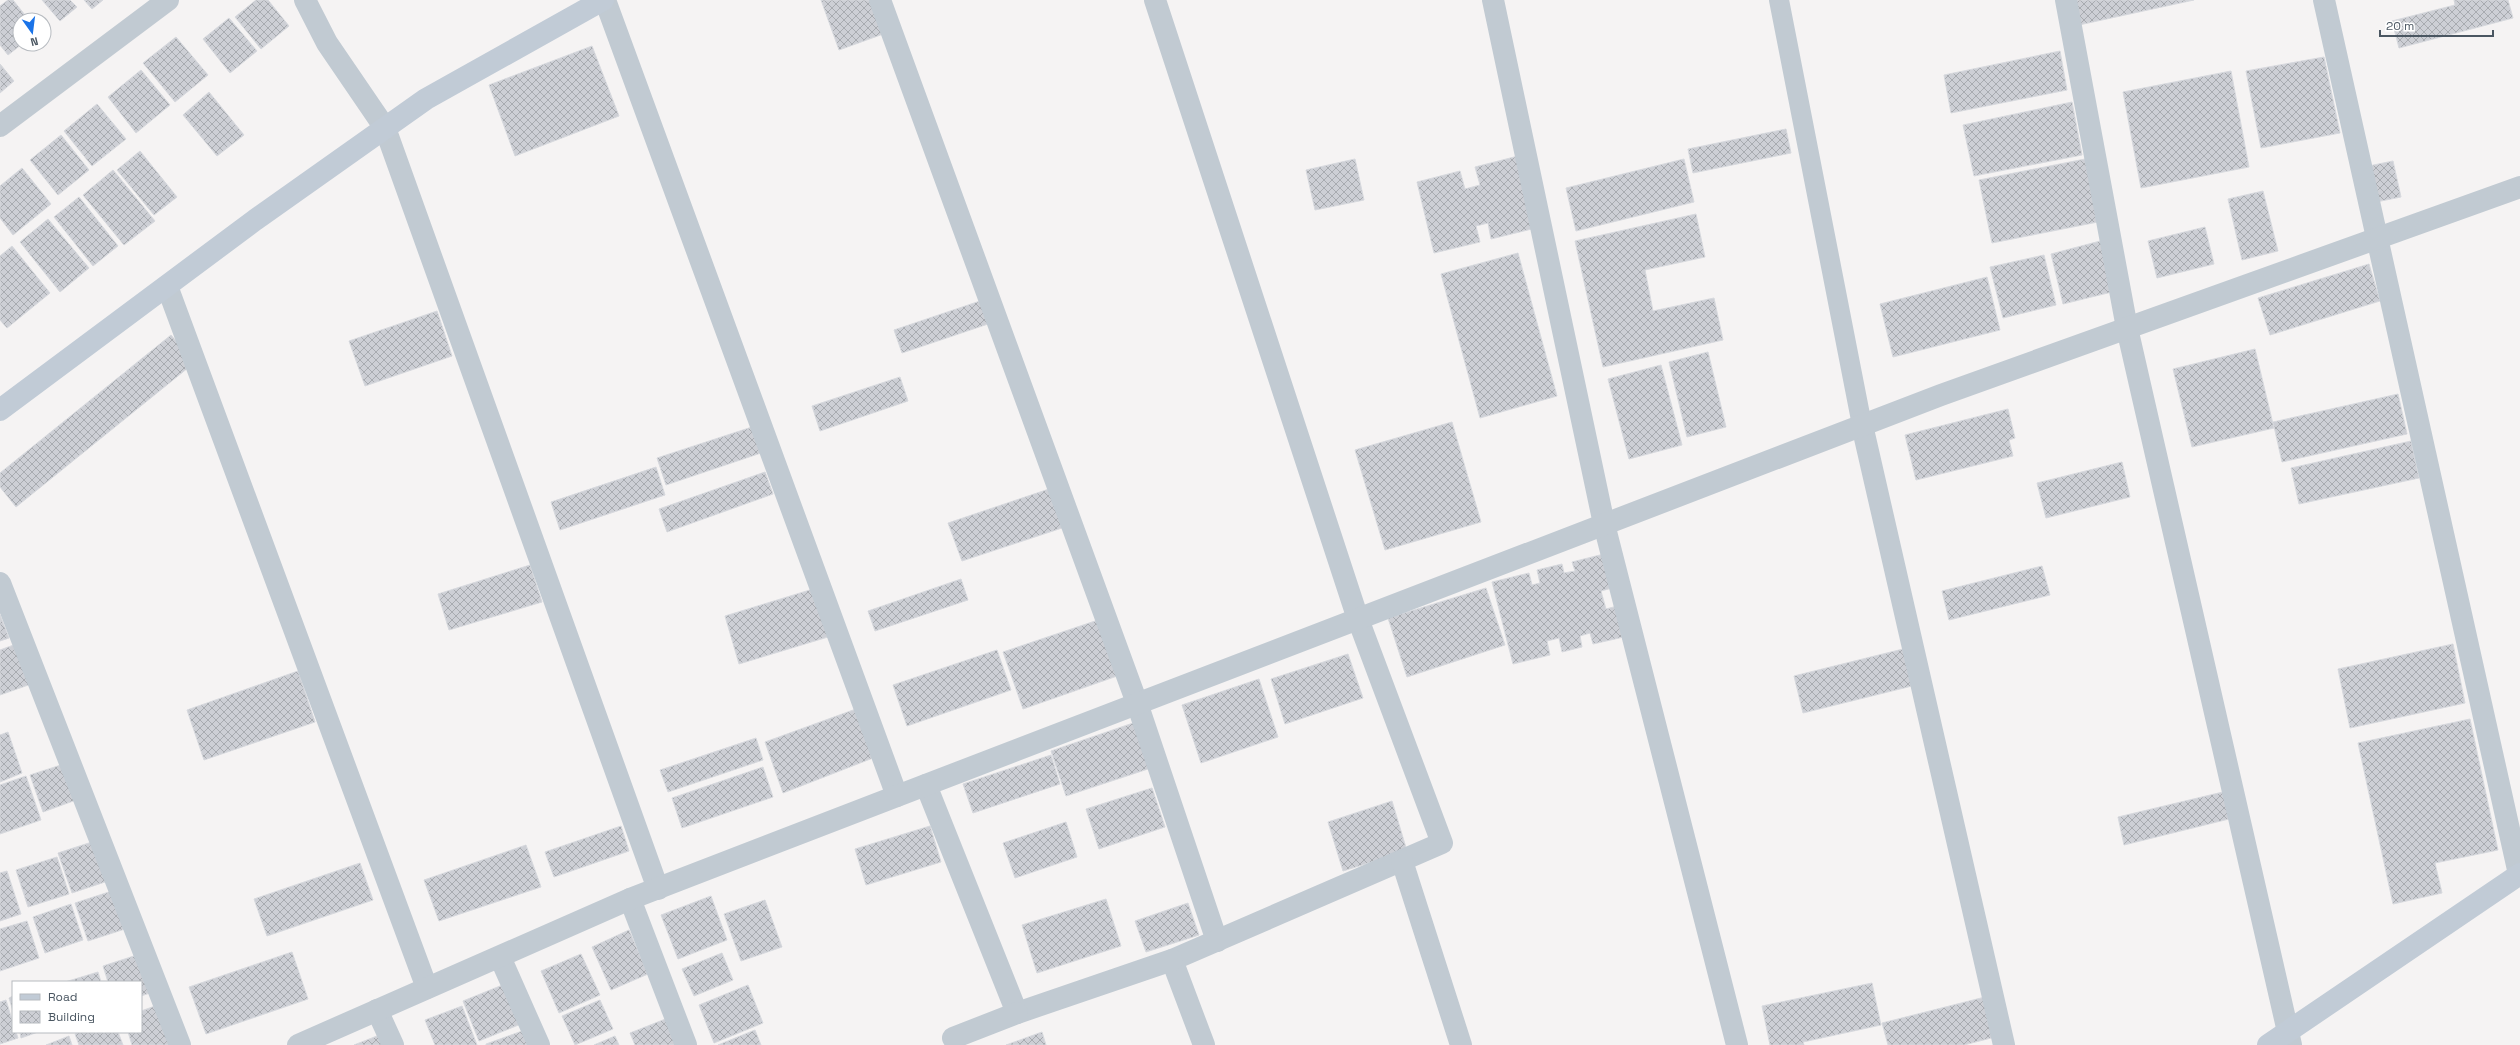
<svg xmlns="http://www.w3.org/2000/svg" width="2520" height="1045" viewBox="0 0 2520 1045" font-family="'Space Grotesk',sans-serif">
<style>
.building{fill:url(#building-cross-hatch);stroke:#d7d9de}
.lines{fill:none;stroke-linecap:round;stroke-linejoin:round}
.lane{stroke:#c1cad2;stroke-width:20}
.street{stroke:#c1cad2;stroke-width:22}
.secondary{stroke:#c1cbd6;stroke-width:22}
</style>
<defs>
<pattern id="building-cross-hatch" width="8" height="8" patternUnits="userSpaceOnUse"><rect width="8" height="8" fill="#cdcfd5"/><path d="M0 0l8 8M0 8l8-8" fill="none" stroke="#a8abb0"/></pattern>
</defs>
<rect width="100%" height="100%" fill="#f5f3f3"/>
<g class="building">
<path d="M 8,0 L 13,0 L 29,20 L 20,20 L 20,44 L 22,44 L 8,55 L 0,45 L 0,6 Z"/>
<path d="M 42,0 L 70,0 L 77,7 L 60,21 Z"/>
<path d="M 84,0 L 103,0 L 92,9 Z"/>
<path d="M 256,0 L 268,0 L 289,26 L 261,49 L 235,17 Z"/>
<path d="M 821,0 L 874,0 L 886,33 L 839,50 Z"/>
<path d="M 2074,0 L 2194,0 L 2079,25 Z"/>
<path d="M 2454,0 L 2508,0 L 2513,18 L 2399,48 L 2392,21 L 2455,5 Z"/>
<path d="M 229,18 L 257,51 L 230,73 L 203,39 Z"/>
<path d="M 176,37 L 208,75 L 175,102 L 143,63 Z"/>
<path d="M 592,46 L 619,116 L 515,156 L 489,85 Z"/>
<path d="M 2060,51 L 2067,90 L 1951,113 L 1944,75 Z"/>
<path d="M 2324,57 L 2340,133 L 2261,148 L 2246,71 Z"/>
<path d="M 0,64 L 14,81 L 0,93 Z"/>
<path d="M 141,70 L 170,105 L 136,133 L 108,97 Z"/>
<path d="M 2231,71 L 2249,167 L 2141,188 L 2123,92 Z"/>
<path d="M 209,92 L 244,135 L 217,156 L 183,115 Z"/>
<path d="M 2072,102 L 2082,155 L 1974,176 L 1963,125 Z"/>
<path d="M 97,104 L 126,139 L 92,166 L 64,131 Z"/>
<path d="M 1786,129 L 1791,153 L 1693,173 L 1688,149 Z"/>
<path d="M 61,135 L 89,170 L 58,195 L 30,160 Z"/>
<path d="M 140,151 L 177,197 L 154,215 L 117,170 Z"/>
<path d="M 1518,156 L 1536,228 L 1491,239 L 1488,223 L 1476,226 L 1480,242 L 1434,253 L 1417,182 L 1460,171 L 1465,189 L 1480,185 L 1475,167 Z"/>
<path d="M 1355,159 L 1364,200 L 1315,210 L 1306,170 Z"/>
<path d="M 1684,159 L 1694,202 L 1576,231 L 1566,188 Z"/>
<path d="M 2085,159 L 2098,222 L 1992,243 L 1979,180 Z"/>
<path d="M 2393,161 L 2401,197 L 2371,203 L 2364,167 Z"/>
<path d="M 22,168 L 51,204 L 13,235 L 0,218 L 0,186 Z"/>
<path d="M 113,170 L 155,221 L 124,245 L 83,195 Z"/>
<path d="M 2263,191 L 2278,251 L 2242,260 L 2228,199 Z"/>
<path d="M 79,197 L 118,246 L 93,266 L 54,217 Z"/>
<path d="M 1696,214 L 1705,257 L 1645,270 L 1653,311 L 1714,298 L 1723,340 L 1603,367 L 1575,241 Z"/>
<path d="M 48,219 L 89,268 L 60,292 L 20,242 Z"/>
<path d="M 2205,227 L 2214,264 L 2157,278 L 2148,241 Z"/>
<path d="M 2104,240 L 2116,291 L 2063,304 L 2051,254 Z"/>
<path d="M 12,246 L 50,293 L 7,328 L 0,320 L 0,256 Z"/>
<path d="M 1518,253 L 1557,396 L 1480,418 L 1441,274 Z"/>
<path d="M 2044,255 L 2056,305 L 2003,318 L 1990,267 Z"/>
<path d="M 2369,264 L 2380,301 L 2270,335 L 2258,298 Z"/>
<path d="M 1987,277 L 2000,330 L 1893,357 L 1880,304 Z"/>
<path d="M 983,300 L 991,323 L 902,353 L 894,330 Z"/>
<path d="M 437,311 L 452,356 L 365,386 L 349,341 Z"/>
<path d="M 171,335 L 194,363 L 16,507 L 0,487 L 0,473 Z"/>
<path d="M 2255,349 L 2274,428 L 2192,447 L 2173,369 Z"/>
<path d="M 1708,352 L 1726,427 L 1687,437 L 1669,362 Z"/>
<path d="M 1661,365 L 1682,445 L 1629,459 L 1608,379 Z"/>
<path d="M 900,377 L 908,401 L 820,431 L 812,406 Z"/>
<path d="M 2398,394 L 2407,434 L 2282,462 L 2273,422 Z"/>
<path d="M 2008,409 L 2015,438 L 2009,440 L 2013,456 L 1916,480 L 1905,435 Z"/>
<path d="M 1452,422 L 1481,522 L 1385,550 L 1355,450 Z"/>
<path d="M 752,427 L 761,453 L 666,485 L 657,458 Z"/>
<path d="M 2411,441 L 2419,478 L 2299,504 L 2291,468 Z"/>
<path d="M 2122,462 L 2130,497 L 2046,518 L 2037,483 Z"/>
<path d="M 656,467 L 665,495 L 560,530 L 551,502 Z"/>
<path d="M 765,472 L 773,494 L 667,532 L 659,509 Z"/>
<path d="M 1049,489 L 1062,528 L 962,561 L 948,523 Z"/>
<path d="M 1608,553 L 1616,587 L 1601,591 L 1606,609 L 1621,605 L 1628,636 L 1593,644 L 1590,633 L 1580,636 L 1582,647 L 1562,652 L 1559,638 L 1547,641 L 1550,655 L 1513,664 L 1492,582 L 1529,573 L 1532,585 L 1540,583 L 1537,570 L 1562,564 L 1564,573 L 1575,571 L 1572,562 Z"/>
<path d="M 530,565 L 542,602 L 449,630 L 438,594 Z"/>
<path d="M 2042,566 L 2050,595 L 1949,620 L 1942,591 Z"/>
<path d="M 961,579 L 968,600 L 875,631 L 868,611 Z"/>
<path d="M 1486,588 L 1505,645 L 1407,677 L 1388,618 Z"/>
<path d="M 813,589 L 828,637 L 739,664 L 725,616 Z"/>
<path d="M 0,615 L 9,638 L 0,641 Z"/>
<path d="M 1101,619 L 1120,675 L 1023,709 L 1003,652 Z"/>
<path d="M 19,643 L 34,683 L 0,695 L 0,650 Z"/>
<path d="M 2453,644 L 2465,703 L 2350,728 L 2338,669 Z"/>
<path d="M 1903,649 L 1912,686 L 1803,713 L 1794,676 Z"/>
<path d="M 997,650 L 1011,690 L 907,726 L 893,685 Z"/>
<path d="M 1348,654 L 1363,698 L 1285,724 L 1271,679 Z"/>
<path d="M 298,671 L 315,722 L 204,760 L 187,710 Z"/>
<path d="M 1259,679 L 1278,737 L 1201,763 L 1182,705 Z"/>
<path d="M 856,709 L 873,758 L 783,793 L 765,742 Z"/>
<path d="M 2470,719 L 2498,850 L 2435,863 L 2442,893 L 2393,904 L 2358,743 Z"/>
<path d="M 1139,721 L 1154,767 L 1066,796 L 1051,751 Z"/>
<path d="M 8,732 L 22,773 L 0,782 L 0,735 Z"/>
<path d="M 756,738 L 763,760 L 668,792 L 660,770 Z"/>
<path d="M 1051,755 L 1060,784 L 973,813 L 963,784 Z"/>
<path d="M 64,764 L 76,800 L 43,812 L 30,775 Z"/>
<path d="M 763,767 L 773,797 L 682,828 L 672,798 Z"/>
<path d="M 26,776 L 41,820 L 0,834 L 0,785 Z"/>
<path d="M 1152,788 L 1165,827 L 1099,849 L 1086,809 Z"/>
<path d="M 2227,791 L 2233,818 L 2124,845 L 2118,817 Z"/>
<path d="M 1392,801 L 1407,851 L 1343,871 L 1328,822 Z"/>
<path d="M 1066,822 L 1077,857 L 1015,878 L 1003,843 Z"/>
<path d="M 621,826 L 629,851 L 554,877 L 545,852 Z"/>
<path d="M 930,826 L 941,862 L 866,885 L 855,849 Z"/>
<path d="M 98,840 L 111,880 L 72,893 L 58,853 Z"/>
<path d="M 526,845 L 541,887 L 439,921 L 424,880 Z"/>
<path d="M 57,857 L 69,894 L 28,907 L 16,870 Z"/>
<path d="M 360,863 L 373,900 L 267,936 L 254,899 Z"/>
<path d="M 7,871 L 21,914 L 0,921 L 0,873 Z"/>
<path d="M 115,890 L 128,928 L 88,941 L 75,903 Z"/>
<path d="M 711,896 L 727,940 L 678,959 L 661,915 Z"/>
<path d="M 1106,899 L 1121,946 L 1037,973 L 1022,925 Z"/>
<path d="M 765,900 L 782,947 L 741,961 L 724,914 Z"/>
<path d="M 1188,903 L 1199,935 L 1146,952 L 1135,921 Z"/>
<path d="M 71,904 L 83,940 L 45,953 L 33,917 Z"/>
<path d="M 27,921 L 39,958 L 0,971 L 0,929 Z"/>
<path d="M 629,930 L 648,974 L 611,990 L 592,947 Z"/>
<path d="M 292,952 L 308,999 L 206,1034 L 189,987 Z"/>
<path d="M 722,953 L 733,980 L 694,996 L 682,969 Z"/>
<path d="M 581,954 L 600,995 L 559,1013 L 541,971 Z"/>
<path d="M 137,955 L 150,993 L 141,996 L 141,982 L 108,982 L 103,966 Z"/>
<path d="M 98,972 L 101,982 L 65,982 Z"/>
<path d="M 1872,983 L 1881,1025 L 1803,1042 L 1804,1045 L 1770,1045 L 1762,1006 Z"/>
<path d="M 505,984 L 521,1024 L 479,1041 L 463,1001 Z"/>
<path d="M 748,985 L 763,1023 L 714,1043 L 699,1005 Z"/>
<path d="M 13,996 L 13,1011 L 9,998 Z"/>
<path d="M 1985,997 L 1995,1037 L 1964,1045 L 1888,1045 L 1882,1023 Z"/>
<path d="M 6,1000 L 13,1023 L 13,1032 L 16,1032 L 18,1038 L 0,1044 L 0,1002 Z"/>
<path d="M 600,1000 L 613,1029 L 575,1045 L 562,1016 Z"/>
<path d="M 158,1005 L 172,1045 L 132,1045 L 128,1032 L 141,1032 L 141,1011 Z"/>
<path d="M 462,1006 L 477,1045 L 435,1045 L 425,1020 Z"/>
<path d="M 668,1018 L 679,1045 L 635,1045 L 630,1033 Z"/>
<path d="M 525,1030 L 530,1045 L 486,1045 L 486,1044 Z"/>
<path d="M 755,1030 L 761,1045 L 718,1045 Z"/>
<path d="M 20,1032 L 38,1032 L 21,1038 Z"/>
<path d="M 80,1032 L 118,1032 L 123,1045 L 79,1045 L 75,1034 Z"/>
<path d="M 1042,1032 L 1046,1045 L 1006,1045 Z"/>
<path d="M 382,1034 L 387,1045 L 354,1045 Z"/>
<path d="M 69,1036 L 72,1045 L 46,1045 Z"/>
<path d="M 615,1036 L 619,1045 L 594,1045 Z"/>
</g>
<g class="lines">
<path class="lane" d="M 1779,0 L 1862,425"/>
<g class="street">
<path d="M 305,0 L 327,43 L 385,128 L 658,889"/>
<path d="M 605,0 L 897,796"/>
<path d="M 880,0 L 1137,703 L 1217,941"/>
<path d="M 1155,0 L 1358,619 L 1442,843 L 1172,960 L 1204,1045"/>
<path d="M 1493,0 L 1604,524 L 1737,1045"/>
<path d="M 2066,0 L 2127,328 L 2291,1045"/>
<path d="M 2324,0 L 2519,874"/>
<path d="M 0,126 L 168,0"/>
<path d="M 167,286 L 427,988"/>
<path d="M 1862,425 L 2004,1045"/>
<path d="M 0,583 L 180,1045"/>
<path d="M 926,785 L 1017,1013 L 1172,960"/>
<path d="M 1402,861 L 1461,1045"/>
<path d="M 630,899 L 686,1045"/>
<path d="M 500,957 L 539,1045"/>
<path d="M 377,1010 L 393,1045"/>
<path d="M 953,1038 L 1017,1013"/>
<path d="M 298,1045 L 630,899 L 897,796 L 1941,395 L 2520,187"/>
</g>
<g class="secondary">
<path d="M 0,410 L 255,220 L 426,99 L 603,0"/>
<path d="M 2268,1045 L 2520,874"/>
</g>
</g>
<rect x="12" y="981" width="130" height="52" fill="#ffffff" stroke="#b7bbc0"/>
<rect x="20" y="994" width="20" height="6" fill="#c1cbd6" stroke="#b7bbc0"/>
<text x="48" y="1001" font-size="12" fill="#4a5661">Road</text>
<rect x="20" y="1011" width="20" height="12" fill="url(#building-cross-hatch)" stroke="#b7bbc0"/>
<text x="48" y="1021" font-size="12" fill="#4a5661">Building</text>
<g transform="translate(32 32) rotate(166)"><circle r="19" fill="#ffffff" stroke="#b7bbc0"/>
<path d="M0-3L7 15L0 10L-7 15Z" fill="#1a73e8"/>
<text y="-6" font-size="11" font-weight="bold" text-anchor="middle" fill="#4a5661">N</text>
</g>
<path d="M2380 30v6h113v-6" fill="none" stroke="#4a5661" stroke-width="2"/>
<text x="2386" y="30" font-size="12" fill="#4a5661" stroke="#ffffff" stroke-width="3" paint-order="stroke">20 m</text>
</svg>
